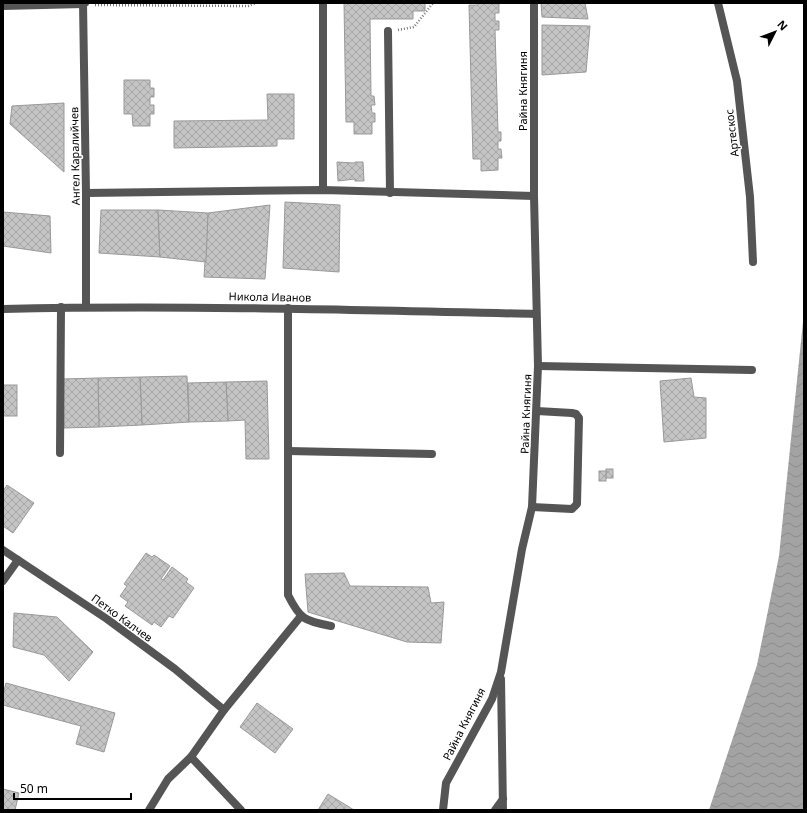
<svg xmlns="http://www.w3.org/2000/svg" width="807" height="813" viewBox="0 0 807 813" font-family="'Noto Sans',sans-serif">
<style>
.water{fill:url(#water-waves)}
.building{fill:url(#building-cross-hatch);stroke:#999}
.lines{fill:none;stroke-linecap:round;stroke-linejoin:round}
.path{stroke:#777;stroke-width:2.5;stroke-dasharray:1 2;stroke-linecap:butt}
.service{stroke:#555;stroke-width:8}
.minor{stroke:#555;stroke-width:8}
.labels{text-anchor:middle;stroke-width:3;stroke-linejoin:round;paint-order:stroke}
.street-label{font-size:11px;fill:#000;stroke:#fff}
</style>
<defs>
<pattern id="water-waves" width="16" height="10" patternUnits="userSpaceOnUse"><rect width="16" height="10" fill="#a3a3a3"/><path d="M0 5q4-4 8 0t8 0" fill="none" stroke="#8b8b8b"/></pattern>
<pattern id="building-cross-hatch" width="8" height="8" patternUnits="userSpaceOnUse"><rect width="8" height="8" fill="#c4c4c4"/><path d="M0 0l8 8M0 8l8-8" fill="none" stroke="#a7a7a7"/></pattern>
</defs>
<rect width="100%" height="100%" fill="#fff"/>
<path class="water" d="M 804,312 L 804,810 L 709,810 L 757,665 L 779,556 Z"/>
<g class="building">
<path d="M 344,3 L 425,3 L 425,11 L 413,11 L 413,19 L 370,19 L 371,96 L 374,96 L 375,105 L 371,105 L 372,113 L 375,113 L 375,122 L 372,122 L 372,134 L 354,134 L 354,122 L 346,122 Z"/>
<path d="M 478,3 L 499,4 L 499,13 L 495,13 L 495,21 L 499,21 L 499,30 L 495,30 L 498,132 L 501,132 L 501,141 L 498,141 L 498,149 L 501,149 L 502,158 L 498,158 L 498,170 L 481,171 L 481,159 L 473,159 L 469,5 L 478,5 Z"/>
<path d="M 541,3 L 585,3 L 588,19 L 542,17 Z"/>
<path d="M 542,25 L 590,26 L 586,72 L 542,75 Z"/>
<path d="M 124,80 L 150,80 L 150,88 L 154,88 L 154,97 L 150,97 L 150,105 L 154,105 L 154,114 L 150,114 L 150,126 L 133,126 L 132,114 L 124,114 Z"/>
<path d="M 267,94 L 294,94 L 294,139 L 277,139 L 277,146 L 174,148 L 174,121 L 268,120 Z"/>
<path d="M 64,103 L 64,172 L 10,124 L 12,106 Z"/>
<path d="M 337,162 L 354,163 L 355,162 L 363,162 L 364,181 L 355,181 L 355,179 L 338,181 Z"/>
<path d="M 285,202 L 340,205 L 339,272 L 283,268 Z"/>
<path d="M 270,205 L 265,279 L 204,277 L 208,213 Z"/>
<path d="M 101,210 L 158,210 L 160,257 L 99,253 Z"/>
<path d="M 158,210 L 208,213 L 206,262 L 160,257 Z"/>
<path d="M 3,212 L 50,216 L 51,253 L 3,246 Z"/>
<path d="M 187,376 L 189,422 L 142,425 L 140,377 Z"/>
<path d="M 140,377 L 142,425 L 99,427 L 98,378 Z"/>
<path d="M 98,378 L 99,427 L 64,428 L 63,379 Z"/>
<path d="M 691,378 L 694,397 L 706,398 L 706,438 L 664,442 L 660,381 Z"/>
<path d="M 267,381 L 269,459 L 246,459 L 245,420 L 228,421 L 226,382 Z"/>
<path d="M 226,382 L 228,421 L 189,422 L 188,383 Z"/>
<rect x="3" y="385" width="14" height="31"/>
<rect x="606" y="469" width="7" height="9"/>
<rect x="599" y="471" width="7" height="10"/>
<path d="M 7,485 L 34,503 L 13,533 L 3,526 L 3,491 Z"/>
<path d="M 146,553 L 152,557 L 154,555 L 170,566 L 161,579 L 163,580 L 172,567 L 188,579 L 186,582 L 194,588 L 173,618 L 169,616 L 161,627 L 154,622 L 152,625 L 125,606 L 128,602 L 120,596 L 127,586 L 124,584 Z"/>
<path d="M 344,573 L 350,586 L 428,587 L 431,603 L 444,602 L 441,643 L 407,642 L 308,612 L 305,574 Z"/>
<path d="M 14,613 L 57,617 L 93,652 L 69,681 L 44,655 L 13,647 Z"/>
<path d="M 6,683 L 115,713 L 104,752 L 76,744 L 81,726 L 3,705 L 3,694 Z"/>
<path d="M 257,703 L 293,729 L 275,753 L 240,727 Z"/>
<path d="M 3,789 L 19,793 L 15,810 L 3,810 Z"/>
<path d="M 328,794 L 354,810 L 318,810 Z"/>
</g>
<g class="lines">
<g class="path">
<path d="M 95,5 L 248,6 L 256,3"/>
<path d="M 398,30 L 414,27 L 433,3"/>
</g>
<g class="service">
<path d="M 388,31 L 390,193"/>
<path d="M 538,366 L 752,370"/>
<path d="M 288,451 L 432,454"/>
<path d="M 60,453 L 61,307"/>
<path d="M 532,507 L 572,509 L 577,504 L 579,418 L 576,414 L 572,413 L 537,411"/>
</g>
<g class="minor">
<path d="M 83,3 L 86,193 L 86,307"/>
<path d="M 323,3 L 323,190"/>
<path d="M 718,3 L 737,81 L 750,197 L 753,262"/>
<path d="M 3,6 L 83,4 L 85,3"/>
<path d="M 86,193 L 323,190 L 534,196"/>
<path d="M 288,308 L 288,595 C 300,619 304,621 331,626"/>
<path d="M 3,309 C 181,305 358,310 536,314"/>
<path d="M 3,550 L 107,619 L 175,669 L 224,710"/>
<path d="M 3,581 L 18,560"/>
<path d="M 501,679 L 503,810"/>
<path d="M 191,757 L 241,810"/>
<path d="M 149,810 L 168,779 L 191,757 L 224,710 L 301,616"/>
<path d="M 443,810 L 446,783 L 492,699 L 501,672 L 522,549 L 532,507 L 538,366 L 534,196 L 534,3"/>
<path d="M 495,810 L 503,799"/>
</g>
</g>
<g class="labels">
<g class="street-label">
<text transform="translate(523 91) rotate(-90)" y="4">Райна Княгиня</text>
<text transform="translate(732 133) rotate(-97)" y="4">Артескос</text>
<text transform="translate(75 156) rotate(-91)" y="4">Ангел Каралийчев</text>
<text transform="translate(270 297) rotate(1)" y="4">Никола Иванов</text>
<text transform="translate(526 414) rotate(-88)" y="4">Райна Княгиня</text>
<text transform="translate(122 618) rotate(36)" y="4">Петко Калчев</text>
<text transform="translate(464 724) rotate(-63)" y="4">Райна Княгиня</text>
</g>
</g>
<rect width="807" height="813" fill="none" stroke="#000000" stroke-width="8"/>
<g transform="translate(775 32) rotate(48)" stroke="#ffffff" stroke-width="3" paint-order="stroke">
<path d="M0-3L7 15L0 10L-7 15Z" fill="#000000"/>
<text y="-6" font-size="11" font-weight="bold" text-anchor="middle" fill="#000000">N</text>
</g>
<path d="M14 793v6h117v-6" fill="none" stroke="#000000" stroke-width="2"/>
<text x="20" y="793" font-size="12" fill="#000000" stroke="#ffffff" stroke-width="3" paint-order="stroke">50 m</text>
</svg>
